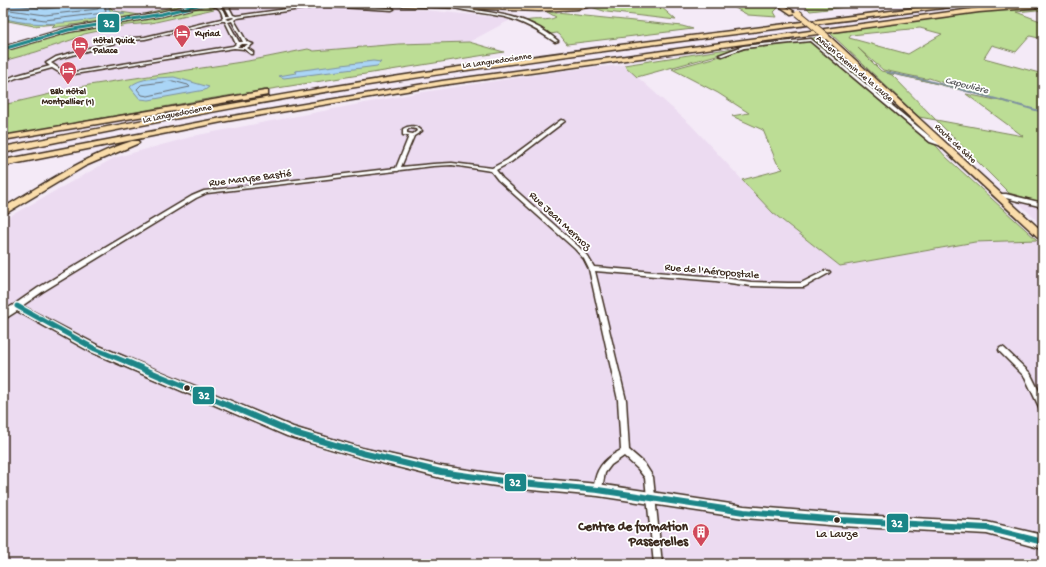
<svg xmlns="http://www.w3.org/2000/svg" width="1046" height="567" viewBox="0 0 1046 567" font-family="'Gochi Hand',sans-serif">
<style>
.built{fill:#ecdbf1}
.green{fill:#bcdd95;stroke:#7c845a;fill-rule:evenodd}
.water{fill:#aad5f6;stroke:#7e91a0}
.lines{fill:none;stroke-linecap:round;stroke-linejoin:round}
.shore{stroke:#676e74;stroke-width:1}
.stream-far1{stroke:#7e91a0;stroke-width:1.5}
.stream{stroke:#7e91a0;stroke-width:2}
.street-casing{stroke:#3b2a1e;stroke-width:3}
.secondary-casing{stroke:#3b2a1e;stroke-width:3}
.primary-casing{stroke:#3b2a1e;stroke-width:3}
.highway-casing{stroke:#3b2a1e;stroke-width:3}
.street{fill:#fff;fill-rule:evenodd}
.secondary{fill:#fff;fill-rule:evenodd}
.primary{fill:#faddab;fill-rule:evenodd}
.highway{fill:#faddab;fill-rule:evenodd}
.primary-bridge-casing{stroke:#3b2a1e;stroke-width:8;stroke-linecap:butt}
.primary-bridge{stroke:#faddab;stroke-width:6}
.bus-1-far2-casing{stroke:#fff;stroke-width:4.5}
.bus-1-far1-casing{stroke:#fff;stroke-width:8}
.bus-1-casing{stroke:#fff;stroke-width:10}
.bus-1-far2{stroke:#1a8587;stroke-width:3}
.bus-1-far1{stroke:#1a8587;stroke-width:5}
.bus-1{stroke:#1a8587;stroke-width:6}
.bus-dot{fill:#3b2a1e;stroke:#fff;stroke-width:1.5}
.labels{text-anchor:middle;stroke-width:3.5;stroke-linejoin:round;paint-order:stroke}
.far-poi-label{font-size:9px;font-weight:bold;fill:#3b2a1e;stroke:#fff;text-anchor:start}
.far-street-label{font-size:9px;fill:#3b2a1e;stroke:#fff}
.far-water-label{font-size:10px;font-style:italic;fill:#5c5d5f;stroke:#fff}
.street-label{font-size:11px;fill:#3b2a1e;stroke:#fff}
.near-bus-label{font-size:12px;fill:#3b2a1e;stroke:#fff}
.near-poi-label{font-size:13px;font-weight:bold;fill:#3b2a1e;stroke:#fff;text-anchor:end}
.line-badge{stroke:#fff;stroke-width:1.5}
.badge-label{font-size:11px;text-anchor:middle;font-weight:bold;fill:#fff}
</style>
<rect width="100%" height="100%" fill="#f4eaf7"/>
<filter id="ink" filterUnits="userSpaceOnUse"><feTurbulence type="fractalNoise" baseFrequency=".025" numOctaves="2"/><feDisplacementMap in="SourceGraphic" scale="8" xChannelSelector="R" yChannelSelector="G"/><feConvolveMatrix kernelMatrix="1 2 1 2 8 2 1 2 1" color-interpolation-filters="sRGB"/></filter>
<g filter="url(#ink)">
<g class="built">
<path d="M 110,3 L 181,3 L 172,8 L 140,15 L 113,11 L 110,7 Z"/>
<path d="M 237,3 L 318,3 L 405,8 L 512,19 L 469,42 L 399,44 L 314,51 L 308,49 L 248,61 L 89,85 L 3,105 L 3,61 L 36,52 L 74,39 L 84,34 L 127,25 L 151,23 Z"/>
<path d="M 450,3 L 583,3 L 538,6 Z"/>
<path d="M 624,65 L 691,125 L 773,213 L 840,266 L 975,242 L 1043,240 L 1043,564 L 3,564 L 3,320 L 12,314 L 21,313 L 290,437 L 331,452 L 370,463 L 447,480 L 502,488 L 634,502 L 649,498 L 444,469 L 366,450 L 296,430 L 136,362 L 86,340 L 15,303 L 3,311 L 3,220 L 114,158 L 198,135 L 417,93 L 568,70 Z"/>
<path d="M 1009,193 L 1043,203 L 1043,227 Z"/>
</g>
<g class="green">
<path d="M 3,3 L 110,3 L 110,7 L 114,11 L 140,15 L 183,4 L 178,7 L 155,13 L 51,28 L 55,24 L 34,26 L 3,20 Z"/>
<path d="M 614,3 L 659,3 L 660,6 L 676,20 L 607,12 L 591,7 Z"/>
<path d="M 726,3 L 770,3 L 778,8 L 774,12 L 777,17 L 748,15 Z"/>
<path d="M 803,3 L 883,3 L 810,11 Z"/>
<path d="M 204,5 L 215,6 L 214,9 L 151,23 L 127,25 L 84,34 L 74,39 L 36,52 L 3,61 L 3,51 L 51,36 L 171,14 Z"/>
<path d="M 1043,6 L 1043,12 L 1037,10 L 1016,12 L 1043,22 L 1043,39 L 1030,36 L 1016,52 L 992,45 L 984,58 L 1043,74 L 1043,203 L 1009,193 L 936,120 L 919,117 L 830,33 L 975,12 ZM 920,28 L 942,34 L 908,54 L 849,38 L 851,35 ZM 858,48 L 883,70 L 926,79 L 929,78 L 965,90 L 881,71 ZM 887,73 L 926,81 L 1015,104 L 966,94 L 1023,136 L 936,120 L 892,75 Z"/>
<path d="M 547,12 L 682,26 L 693,29 L 567,44 L 560,35 L 557,33 L 550,34 L 526,21 C 536,18 548,22 556,17 Z"/>
<path d="M 820,37 L 855,64 L 882,100 L 932,141 L 946,157 L 1037,240 L 975,242 L 840,266 L 773,213 L 742,180 L 783,169 L 777,163 L 763,130 L 732,116 L 749,113 L 718,93 L 672,69 L 746,49 L 759,47 L 757,45 Z"/>
<path d="M 469,42 L 504,52 L 202,100 L 3,136 L 3,105 L 89,85 L 248,61 L 308,49 L 314,51 L 399,44 Z"/>
<path d="M 734,48 L 724,53 L 637,77 L 624,65 Z"/>
</g>
<g class="water">
<path d="M 3,3 L 108,3 L 110,11 L 125,14 C 85,20 43,30 3,18 Z"/>
<path d="M 373,61 L 381,62 L 377,66 L 284,78 L 279,76 L 296,73 L 295,71 Z"/>
<path d="M 174,77 L 209,87 L 205,90 L 149,100 L 140,99 L 130,87 C 139,77 161,78 174,77 Z"/>
</g>
<g class="lines">
<g class="shore">
<path d="M 3,3 L 45,9 L 93,3"/>
<path d="M 3,9 L 45,15 L 98,9 L 99,3"/>
<path d="M 3,14 L 45,20 L 104,13 L 106,11 L 104,3"/>
<path d="M 173,81 L 188,85 L 190,87 L 148,96 L 142,95 L 137,89 L 141,85 Z"/>
</g>
<path class="stream-far1" d="M 886,72 L 926,80 L 964,90"/>
<path class="stream" d="M 960,89 L 1043,112"/>
<g class="street-casing">
<g id="street">
<path d="M 210,3 C 218,4 225,8 226,16 L 230,16 L 223,3 L 227,3 L 233,15 L 236,16 L 322,4 L 392,8 L 394,9 L 392,10 L 322,6 L 237,18 L 234,20 L 247,42 L 253,44 L 247,48 L 253,52 L 253,54 L 251,54 L 244,49 L 234,48 L 68,75 L 62,74 L 52,68 L 16,78 L 3,84 L 3,81 L 14,76 L 50,66 L 46,63 L 56,57 L 122,39 L 145,37 L 221,19 L 223,18 C 221,9 219,7 210,5 ZM 233,17 L 234,18 L 229,20 L 225,19 L 227,18 ZM 222,21 L 225,21 L 236,44 L 233,46 L 68,73 L 64,72 L 51,63 L 58,59 L 122,41 L 145,39 ZM 232,21 L 243,42 L 239,42 L 228,22 ZM 241,44 L 248,44 L 244,47 L 237,47 Z"/>
<path d="M 452,5 C 469,10 487,11 504,15 C 524,19 543,28 558,41 L 555,42 C 539,31 524,22 505,17 C 487,13 469,12 451,7 Z"/>
<path d="M 811,39 L 934,140 L 946,144 L 946,146 L 942,146 L 930,142 L 810,41 L 744,48 L 722,56 L 719,55 L 743,46 Z"/>
<path d="M 561,120 L 565,121 L 511,162 L 496,170 L 502,178 L 579,247 L 588,257 L 594,267 L 716,277 L 751,282 L 788,283 L 801,283 L 825,271 L 829,271 L 830,272 L 829,273 L 804,287 L 788,287 L 751,286 L 716,281 L 595,271 L 626,400 L 629,450 L 644,463 L 653,477 L 662,564 L 654,564 L 645,478 L 638,469 L 624,456 L 611,465 L 605,473 L 601,493 L 598,494 L 595,493 C 593,489 594,485 595,480 C 598,465 608,457 621,450 L 618,400 L 589,269 L 584,259 L 575,249 L 498,180 L 491,171 L 452,165 L 433,166 L 400,170 L 398,171 L 396,171 L 207,193 L 196,198 L 42,292 L 19,308 L 15,308 L 14,306 L 15,304 L 38,288 L 192,196 L 204,191 L 396,168 L 409,136 L 403,135 L 403,129 C 409,125 417,125 422,131 L 414,136 L 401,167 L 433,164 L 452,163 L 492,168 L 507,160 ZM 410,128 L 416,129 L 417,131 L 413,134 L 407,133 L 407,130 Z"/>
<path d="M 999,194 L 1006,194 L 1043,203 L 1043,207 L 1006,198 L 997,197 L 997,195 Z"/>
<path d="M 1002,347 L 1004,348 L 1030,373 L 1043,399 L 1043,410 L 1040,409 L 1025,377 L 1000,352 L 999,350 L 1000,348 Z"/>
</g>
</g>
<g class="secondary-casing">
<path id="secondary" d="M 17,303 L 99,346 L 293,427 L 362,448 L 441,466 L 510,476 L 598,484 L 744,506 L 841,514 L 987,522 L 1043,535 L 1043,549 L 987,534 L 841,526 L 744,518 L 598,496 L 510,488 L 441,478 L 362,458 L 287,436 L 91,352 L 17,311 L 3,320 L 3,311 Z"/>
</g>
<g class="primary-casing">
<g id="primary">
<path d="M 193,3 L 219,3 L 216,5 L 205,5 L 162,16 L 68,32 L 3,51 L 3,47 L 68,28 L 162,12 L 195,4 Z"/>
<path d="M 375,3 L 539,7 L 606,3 L 578,9 L 539,11 L 378,5 Z"/>
<path d="M 775,3 L 781,3 L 796,13 L 791,14 Z"/>
<path d="M 824,35 L 828,35 L 1043,232 L 1043,240 L 1040,239 L 824,37 Z"/>
</g>
</g>
<g class="highway-casing">
<g id="highway">
<path d="M 954,3 L 970,3 L 967,5 C 776,29 584,52 394,81 C 263,101 133,126 3,153 L 3,147 C 133,122 262,97 393,77 C 579,48 767,27 954,3 Z"/>
<path d="M 1043,3 L 1043,7 L 979,12 L 442,85 L 227,121 L 3,166 L 3,160 L 227,117 L 442,81 L 979,8 Z"/>
<path d="M 265,91 L 268,91 L 268,95 L 3,140 L 3,136 Z"/>
<path d="M 132,141 L 138,141 L 139,143 L 85,166 L 3,215 L 3,208 C 46,183 85,156 132,141 Z"/>
</g>
</g>
<use href="#street" class="street"/>
<use href="#secondary" class="secondary"/>
<use href="#primary" class="primary"/>
<use href="#highway" class="highway"/>
<g class="primary-bridge-casing">
<path id="primary-bridge" d="M 798,13 L 826,36"/>
</g>
<use href="#primary-bridge" class="primary-bridge"/>
<g class="bus-1-far2-casing">
<path id="bus-1-far2" d="M 3,49 L 68,30 L 162,14 L 198,5 L 216,3"/>
</g>
<g class="bus-1-far1-casing">
<path id="bus-1-far1" d="M 17,306 L 95,349 L 129,363"/>
</g>
<g class="bus-1-casing">
<path id="bus-1" d="M 127,362 L 291,432 L 362,453 L 441,472 L 510,482 L 598,490 L 744,512 L 841,520 L 987,528 L 1043,542"/>
</g>
<use href="#bus-1-far2" class="bus-1-far2"/>
<use href="#bus-1-far1" class="bus-1-far1"/>
<use href="#bus-1" class="bus-1"/>
</g>
</g>
<defs>
<g id="hotel-pin" transform="scale(0.9)"><path d="M0 17L-7.5 6A9.5 9.5 0 1 1 7.5 6Z" fill="#d1495b" stroke="#fff"/><path d="M-6-4.5h1.5V1H6V5H4.5V3h-9V5H-6ZM-4 0a1.8 1.8 0 1 1 3.6 0ZM.5 0V-2.5h3Q6-2.5 6 0Z" fill="#fff"/></g>
<g id="building-pin" transform="scale(0.9)"><path d="M0 17L-7.5 6A9.5 9.5 0 1 1 7.5 6Z" fill="#d1495b" stroke="#fff"/><path d="M-4-6H4V6H1V3H-1V6H-4ZM-2.5-4.3h1.7v1.8h-1.7ZM.8-4.3h1.7v1.8H.8ZM-2.5-1h1.7V.8h-1.7ZM.8-1h1.7V.8H.8Z" fill="#fff"/></g>
</defs>
<g fill-rule="evenodd">
<use href="#hotel-pin" x="182" y="33"/>
<use href="#hotel-pin" x="80" y="45"/>
<use href="#hotel-pin" x="68" y="70"/>
<use href="#building-pin" x="701" y="532"/>
</g>
<g class="bus-dot">
<circle cx="187" cy="388" r="3.5"/>
<circle cx="837" cy="520" r="3.5"/>
</g>
<g class="labels">
<g class="far-poi-label">
<text x="195" y="36">Kyriad</text>
<text x="93" y="43">Hôtel Quick<tspan x="93" dy="10">Palace</tspan></text>
<text x="68" y="94" text-anchor="middle">B&amp;b Hôtel<tspan x="68" dy="10">Montpellier (1)</tspan></text>
</g>
<g class="far-street-label">
<text transform="translate(497 60) rotate(-8)" y="3">La Languedocienne</text>
<text transform="translate(855 68) rotate(40)" y="3">Ancien Chemin de la Lauze</text>
<text transform="translate(177 113) rotate(-11)" y="3">La Languedocienne</text>
<text transform="translate(956 143) rotate(43)" y="3">Route de Sète</text>
</g>
<g class="far-water-label">
<text transform="translate(967 84) rotate(14)" y="4">Capoulière</text>
</g>
<g class="street-label">
<text transform="translate(250 177) rotate(-7)" y="4">Rue Maryse Bastié</text>
<text transform="translate(561 220) rotate(43)" y="4">Rue Jean Mermoz</text>
<text transform="translate(712 270) rotate(5)" y="4">Rue de l'Aéropostale</text>
</g>
<g class="near-bus-label">
<text x="837" y="537">La Lauze</text>
</g>
<g class="near-poi-label">
<text x="688" y="530">Centre de formation<tspan x="688" dy="15">Passerelles</tspan></text>
</g>
</g>
<g class="line-badge">
<rect x="97" y="13" width="23" height="20" rx="4" fill="#1a8587"/>
<rect x="192" y="386" width="23" height="19" rx="4" fill="#1a8587"/>
<rect x="504" y="473" width="23" height="19" rx="4" fill="#1a8587"/>
<rect x="886" y="513" width="23" height="20" rx="4" fill="#1a8587"/>
</g>
<g class="badge-label">
<text x="109" y="27">32</text>
<text x="204" y="399">32</text>
<text x="515" y="486">32</text>
<text x="897" y="527">32</text>
</g>
<rect width="1046" height="567" fill="none" stroke="#fff" stroke-width="16"/>
<rect x="8" y="8" width="1030" height="551" fill="none" stroke="#3b2a1e" stroke-width="1.5" filter="url(#ink)"/>
</svg>
